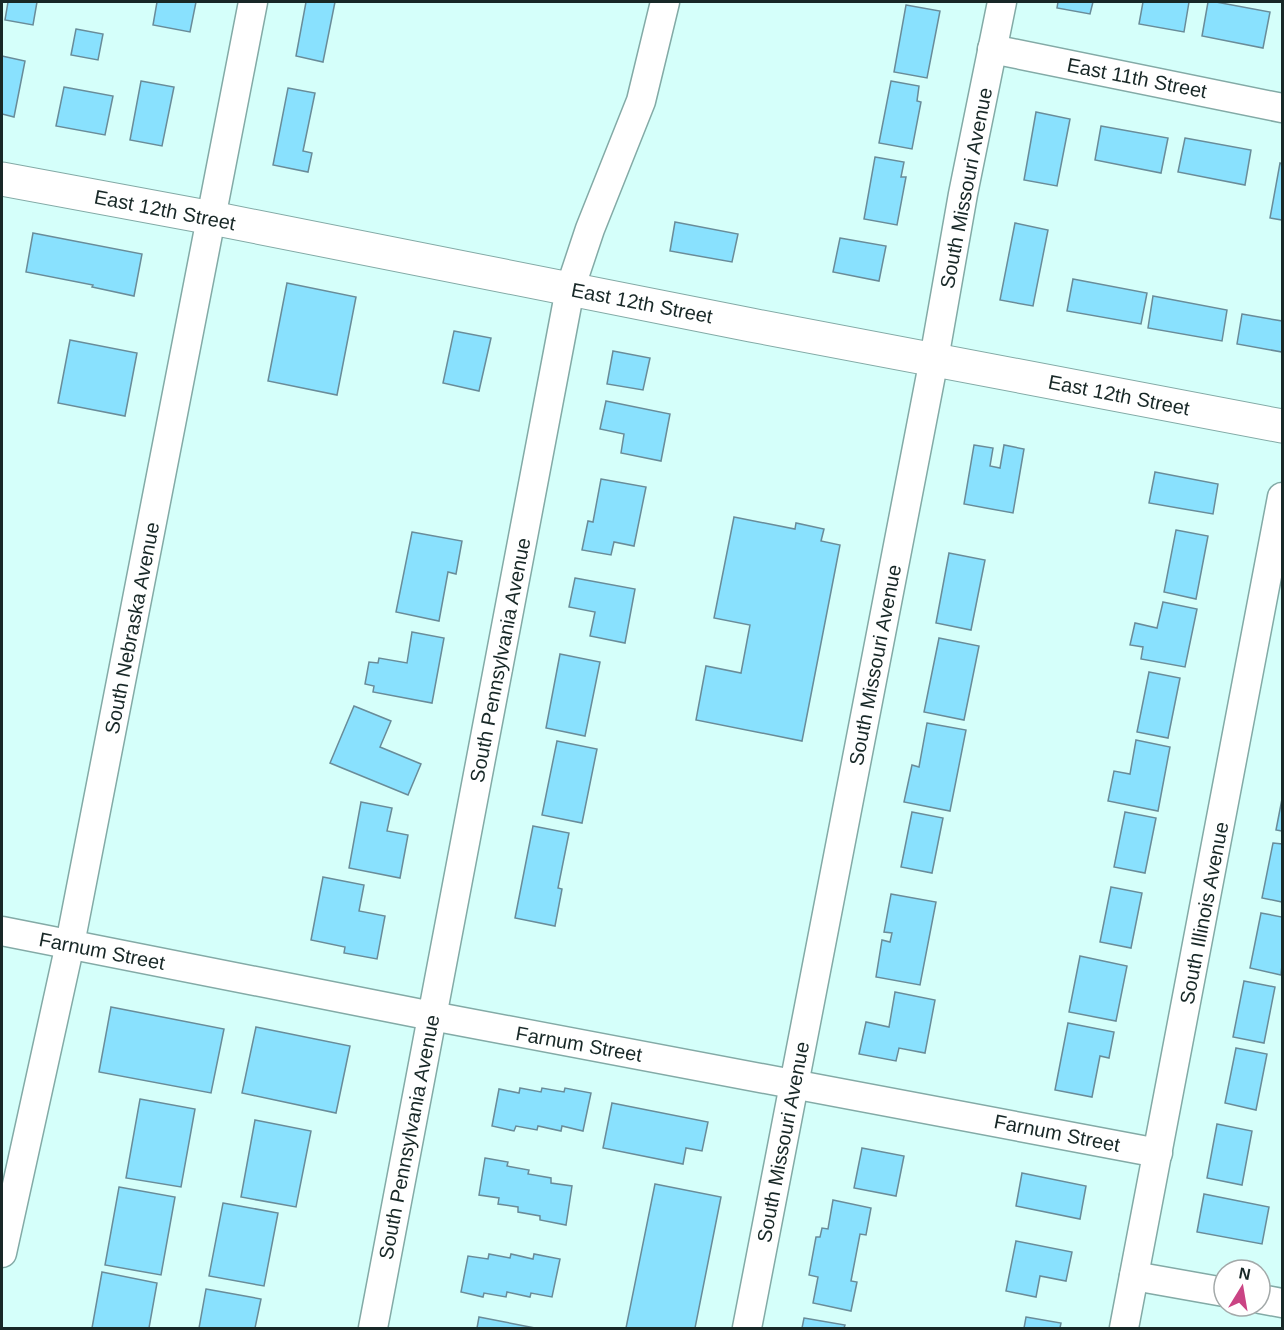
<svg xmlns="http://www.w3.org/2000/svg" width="1284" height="1330" viewBox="0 0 1284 1330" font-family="Arial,sans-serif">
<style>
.building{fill:#89e1fe;stroke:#698c99;stroke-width:1.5}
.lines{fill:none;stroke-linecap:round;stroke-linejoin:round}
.minor-casing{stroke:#83aaa6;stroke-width:31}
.tertiary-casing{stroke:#83aaa6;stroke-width:35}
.minor{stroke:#fff;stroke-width:28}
.tertiary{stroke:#fff;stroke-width:33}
.labels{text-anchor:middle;stroke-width:4.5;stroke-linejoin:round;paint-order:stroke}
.street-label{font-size:20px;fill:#182827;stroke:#fff}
</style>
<rect width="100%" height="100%" fill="#d5fffa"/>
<g class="building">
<path d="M 8,2 L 37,2 L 33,25 L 5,20 Z"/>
<path d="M 157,2 L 196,2 L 190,32 L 153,25 Z"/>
<path d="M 306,2 L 335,2 L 323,62 L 296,56 Z"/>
<path d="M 1058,2 L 1093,2 L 1090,14 L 1057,8 Z"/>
<path d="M 1143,2 L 1189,2 L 1184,32 L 1139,24 Z"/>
<path d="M 1208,2 L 1216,2 L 1270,12 L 1263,48 L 1202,36 Z"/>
<path d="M 906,5 L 940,11 L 927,78 L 894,72 Z"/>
<path d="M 76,29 L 103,34 L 98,60 L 71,55 Z"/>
<path d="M 2,56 L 25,61 L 14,117 L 2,114 Z"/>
<path d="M 141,81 L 174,87 L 162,146 L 130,140 Z"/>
<path d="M 891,81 L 919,86 L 917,101 L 921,102 L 912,149 L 879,143 Z"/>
<path d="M 64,87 L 113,96 L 105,135 L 56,126 Z"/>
<path d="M 288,88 L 315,93 L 303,151 L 312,153 L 308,172 L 273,165 Z"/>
<path d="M 1036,112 L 1070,119 L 1057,186 L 1024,180 Z"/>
<path d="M 1101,126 L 1168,138 L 1161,173 L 1095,160 Z"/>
<path d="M 1185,138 L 1251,150 L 1245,185 L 1178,172 Z"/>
<path d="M 875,157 L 904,162 L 901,177 L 906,177 L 897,225 L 864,219 Z"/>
<path d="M 1280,163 L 1282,164 L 1282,220 L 1270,218 Z"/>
<path d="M 675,222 L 738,234 L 732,262 L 670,251 Z"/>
<path d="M 1015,223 L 1048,230 L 1033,306 L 1000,300 Z"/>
<path d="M 33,233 L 142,254 L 134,296 L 92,287 L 93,285 L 26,272 Z"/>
<path d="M 840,238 L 886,246 L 879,281 L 833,272 Z"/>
<path d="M 1073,279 L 1147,293 L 1141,324 L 1067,311 Z"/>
<path d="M 287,283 L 356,297 L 337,395 L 268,381 Z"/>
<path d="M 1153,296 L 1227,310 L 1222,341 L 1148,328 Z"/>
<path d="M 1242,314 L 1282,321 L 1282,352 L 1237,344 Z"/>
<path d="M 454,331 L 491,338 L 479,391 L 443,383 Z"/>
<path d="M 70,340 L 137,353 L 125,416 L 58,403 Z"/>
<path d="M 613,351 L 650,358 L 643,390 L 607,384 Z"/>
<path d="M 606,401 L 670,414 L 661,461 L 621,453 L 624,434 L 600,429 Z"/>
<path d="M 974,445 L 993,448 L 990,466 L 1000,468 L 1004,445 L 1024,449 L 1013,513 L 964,504 Z"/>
<path d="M 1155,472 L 1218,484 L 1213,514 L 1149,503 Z"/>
<path d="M 601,479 L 646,487 L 634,546 L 614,542 L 611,555 L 582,550 L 588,521 L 593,522 Z"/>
<path d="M 734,517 L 795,529 L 796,523 L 824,529 L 821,541 L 840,545 L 802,741 L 696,720 L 706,666 L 741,673 L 750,625 L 714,618 Z"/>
<path d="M 1176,530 L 1208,536 L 1196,599 L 1164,592 Z"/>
<path d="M 412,532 L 462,541 L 456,574 L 448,572 L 439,621 L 396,612 Z"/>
<path d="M 949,553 L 985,560 L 971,630 L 936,623 Z"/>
<path d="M 575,578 L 635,589 L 625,643 L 590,636 L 595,612 L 569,607 Z"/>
<path d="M 1163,602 L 1197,609 L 1185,667 L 1141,659 L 1143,647 L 1130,645 L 1135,623 L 1157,628 Z"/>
<path d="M 412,632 L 444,638 L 432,703 L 373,692 L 374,686 L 365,684 L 369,662 L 378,663 L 379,658 L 407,663 Z"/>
<path d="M 939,638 L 979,646 L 964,720 L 924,712 Z"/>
<path d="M 560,654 L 600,662 L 585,736 L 546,728 Z"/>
<path d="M 1149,672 L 1180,678 L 1168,738 L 1137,732 Z"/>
<path d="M 354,706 L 391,721 L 380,747 L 421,764 L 408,795 L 330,763 Z"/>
<path d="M 927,723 L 966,730 L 950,811 L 904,802 L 912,765 L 919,767 Z"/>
<path d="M 1136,740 L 1170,747 L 1158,811 L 1108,801 L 1114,771 L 1130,774 Z"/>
<path d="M 557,741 L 597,749 L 582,823 L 542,815 Z"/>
<path d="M 1282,799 L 1282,831 L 1276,830 Z"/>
<path d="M 361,802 L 392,808 L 387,831 L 408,835 L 400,878 L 349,868 Z"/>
<path d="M 912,812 L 943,818 L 932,873 L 901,867 Z"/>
<path d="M 1125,812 L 1156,818 L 1145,873 L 1114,867 Z"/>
<path d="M 533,826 L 569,833 L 558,888 L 562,889 L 555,926 L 515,918 Z"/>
<path d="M 1273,843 L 1282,844 L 1282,902 L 1262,898 Z"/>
<path d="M 323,877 L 364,885 L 359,911 L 385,916 L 377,959 L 344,953 L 345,947 L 311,940 Z"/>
<path d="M 1111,887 L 1142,893 L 1131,948 L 1100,942 Z"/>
<path d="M 891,894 L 936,902 L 920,985 L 876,977 L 882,940 L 890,942 L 892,933 L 884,932 Z"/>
<path d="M 1261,913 L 1282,917 L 1282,965 L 1281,975 L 1250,968 Z"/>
<path d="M 1080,956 L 1127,966 L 1116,1021 L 1069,1012 Z"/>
<path d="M 1244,981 L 1275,987 L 1264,1043 L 1233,1037 Z"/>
<path d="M 895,992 L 935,1000 L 925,1053 L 899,1048 L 896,1061 L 859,1054 L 866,1022 L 889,1027 Z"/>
<path d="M 111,1007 L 224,1029 L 211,1093 L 99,1072 Z"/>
<path d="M 1068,1023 L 1114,1032 L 1109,1058 L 1100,1056 L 1092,1097 L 1055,1090 Z"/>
<path d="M 256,1027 L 350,1046 L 336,1113 L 242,1093 Z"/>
<path d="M 1236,1048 L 1267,1054 L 1256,1110 L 1225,1103 Z"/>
<path d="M 520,1088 L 541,1092 L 542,1088 L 564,1092 L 565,1088 L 591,1093 L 583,1131 L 562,1126 L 561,1131 L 538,1126 L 537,1130 L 516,1126 L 514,1131 L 492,1126 L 499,1089 L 519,1093 Z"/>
<path d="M 140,1099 L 195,1109 L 181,1187 L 126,1178 Z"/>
<path d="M 612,1103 L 708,1122 L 702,1151 L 686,1148 L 683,1164 L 603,1148 Z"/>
<path d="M 255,1120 L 311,1131 L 296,1207 L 241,1197 Z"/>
<path d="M 1217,1124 L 1252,1131 L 1242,1185 L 1207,1178 Z"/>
<path d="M 862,1148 L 904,1156 L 896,1196 L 854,1188 Z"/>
<path d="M 485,1158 L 508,1162 L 507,1166 L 529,1170 L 528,1174 L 551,1178 L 551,1183 L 572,1186 L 566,1225 L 540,1220 L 540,1216 L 518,1212 L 518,1207 L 498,1204 L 499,1198 L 479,1195 Z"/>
<path d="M 1022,1173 L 1086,1186 L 1080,1219 L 1016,1206 Z"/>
<path d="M 655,1184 L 721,1197 L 695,1328 L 626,1328 Z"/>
<path d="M 119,1187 L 175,1197 L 161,1275 L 105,1265 Z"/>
<path d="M 1204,1194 L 1269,1207 L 1262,1244 L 1197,1232 Z"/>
<path d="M 833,1200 L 871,1208 L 866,1235 L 860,1234 L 851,1281 L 857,1282 L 851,1311 L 813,1303 L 818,1277 L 809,1275 L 816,1237 L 820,1237 L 822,1228 L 828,1229 Z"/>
<path d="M 223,1203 L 278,1213 L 264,1286 L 209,1276 Z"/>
<path d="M 1016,1241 L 1072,1252 L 1066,1281 L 1040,1276 L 1036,1297 L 1006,1291 Z"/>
<path d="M 489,1254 L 510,1258 L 511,1254 L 533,1259 L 534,1254 L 560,1259 L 552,1297 L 531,1293 L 530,1297 L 507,1292 L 506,1297 L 484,1293 L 483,1297 L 461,1292 L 468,1256 L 488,1259 Z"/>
<path d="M 102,1272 L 157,1283 L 149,1328 L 92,1328 Z"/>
<path d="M 206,1289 L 261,1299 L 255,1328 L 199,1328 Z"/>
<path d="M 479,1317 L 535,1328 L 477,1328 Z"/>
<path d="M 1026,1317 L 1061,1323 L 1060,1328 L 1024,1328 Z"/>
<path d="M 804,1318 L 845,1325 L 844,1328 L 802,1328 Z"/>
</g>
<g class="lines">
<g class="minor-casing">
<g id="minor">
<path d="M 992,49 L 1282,108"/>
<path d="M 2,931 L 432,1016 L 1158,1153"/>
<path d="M 2,1253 L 70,944 L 253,2"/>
<path d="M 1134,1276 L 1224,1292"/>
<path d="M 1260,1299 L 1282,1303"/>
<path d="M 373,1328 L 570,289 L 590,229 L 641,101 L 665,2"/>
<path d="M 747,1328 L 934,359 L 963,194 L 1002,2"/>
<path d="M 1124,1328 L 1282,497"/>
</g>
</g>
<g class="tertiary-casing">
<path id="tertiary" d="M 2,179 L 212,218 L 751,325 L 1282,426"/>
</g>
<use href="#minor" class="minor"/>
<use href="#tertiary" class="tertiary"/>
</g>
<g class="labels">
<g class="street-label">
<text transform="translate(1137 78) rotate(11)" y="7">East 11th Street</text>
<text transform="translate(966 188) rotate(-79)" y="7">South Missouri Avenue</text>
<text transform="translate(165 210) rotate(11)" y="7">East 12th Street</text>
<text transform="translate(642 303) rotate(11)" y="7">East 12th Street</text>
<text transform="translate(1119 395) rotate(11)" y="7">East 12th Street</text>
<text transform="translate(132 628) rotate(-79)" y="7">South Nebraska Avenue</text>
<text transform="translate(500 660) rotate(-79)" y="7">South Pennsylvania Avenue</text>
<text transform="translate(875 665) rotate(-79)" y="7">South Missouri Avenue</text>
<text transform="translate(1204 913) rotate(-79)" y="7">South Illinois Avenue</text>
<text transform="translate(102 951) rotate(11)" y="7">Farnum Street</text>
<text transform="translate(579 1044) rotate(10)" y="7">Farnum Street</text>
<text transform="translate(1057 1133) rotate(11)" y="7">Farnum Street</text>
<text transform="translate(409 1137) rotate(-79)" y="7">South Pennsylvania Avenue</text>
<text transform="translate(783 1142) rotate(-79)" y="7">South Missouri Avenue</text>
</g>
</g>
<rect width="1284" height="1330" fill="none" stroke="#182827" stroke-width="6"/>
<g transform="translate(1242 1288) rotate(11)"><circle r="28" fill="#ffffff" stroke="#a3a9a9" stroke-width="1.5"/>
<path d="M0-4.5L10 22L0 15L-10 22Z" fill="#ca4484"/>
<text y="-9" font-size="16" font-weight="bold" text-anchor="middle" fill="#182827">N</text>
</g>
</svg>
